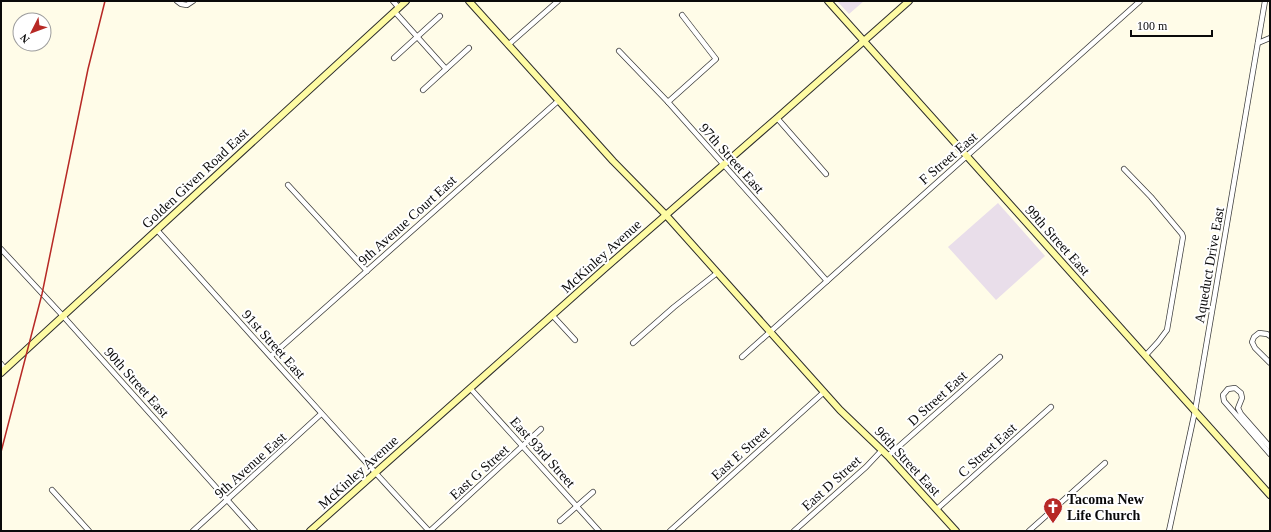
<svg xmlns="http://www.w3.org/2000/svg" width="1271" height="532" viewBox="0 0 1271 532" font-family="'Times New Roman',serif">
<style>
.industrial{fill:#e9deea}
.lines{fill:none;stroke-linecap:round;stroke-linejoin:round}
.street-casing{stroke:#3d3d3d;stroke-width:6}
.secondary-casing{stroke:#2c2c2c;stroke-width:8}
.street{stroke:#fff;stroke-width:4.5}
.secondary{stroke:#fefba3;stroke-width:6}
.rail{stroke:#b72925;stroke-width:1.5}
.labels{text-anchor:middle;stroke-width:4;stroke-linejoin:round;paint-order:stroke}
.street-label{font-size:14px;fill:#0a0a0a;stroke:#fff}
.poi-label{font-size:14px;font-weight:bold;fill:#0a0a0a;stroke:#fff;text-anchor:start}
</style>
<rect width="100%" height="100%" fill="#fffce8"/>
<g class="industrial">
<path d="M 837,1 L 864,1 L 849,14 Z"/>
<path d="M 998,203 L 1045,256 L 996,300 L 948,247 Z"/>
</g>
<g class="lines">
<g class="street-casing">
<g id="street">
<path d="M 177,1 L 181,4 L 187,5 L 193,1"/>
<path d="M 393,1 L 399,8"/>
<path d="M 395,12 L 446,69"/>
<path d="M 1258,43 L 1270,38"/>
<path d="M 508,45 L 558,1"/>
<path d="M 619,51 L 668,102 L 827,281"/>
<path d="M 394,58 L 440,16"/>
<path d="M 423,90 L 469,48"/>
<path d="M 668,102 L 716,59 L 682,15"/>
<path d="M 777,118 L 826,174"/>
<path d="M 1124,169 L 1151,197 L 1182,234 L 1183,237 L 1167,330 L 1158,342 L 1146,355"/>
<path d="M 288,185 L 367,271"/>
<path d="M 157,230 C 247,330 337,432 429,531"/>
<path d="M 1,249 L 63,316 L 255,531"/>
<path d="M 553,316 L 575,340"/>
<path d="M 1270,336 L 1267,334 L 1259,333 L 1254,337 L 1252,342 L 1255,348 L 1270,363"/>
<path d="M 633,343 L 674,307 L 717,273"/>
<path d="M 271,356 L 558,101"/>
<path d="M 742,357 L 1140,1"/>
<path d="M 1,364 L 5,369"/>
<path d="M 470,388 L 599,531"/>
<path d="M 1270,447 L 1241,414 L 1238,408 L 1242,398 L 1241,393 L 1235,388 L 1228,389 L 1223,395 L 1224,401 L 1270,454"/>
<path d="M 888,456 L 1000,357"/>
<path d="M 52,490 L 89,531"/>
<path d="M 937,509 L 1051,407"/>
<path d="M 560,521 L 593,492"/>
<path d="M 193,531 L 321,414"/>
<path d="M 430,531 L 541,429"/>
<path d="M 670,531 L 824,392"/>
<path d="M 794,531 L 866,467 L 882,450"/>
<path d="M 1029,531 L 1105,463"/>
<path d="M 1169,531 L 1195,411 L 1265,1"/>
</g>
</g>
<g class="secondary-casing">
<g id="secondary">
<path d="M 469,1 L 613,161 L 665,214 L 840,410 L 888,456 L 956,531"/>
<path d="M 828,1 L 1270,495"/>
<path d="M 1,373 L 406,1"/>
<path d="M 310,531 L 603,270 L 777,118 L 909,1"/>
</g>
</g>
<use href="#street" class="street"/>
<use href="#secondary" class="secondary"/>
<path class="rail" d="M 1,452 L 42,294 L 88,69 L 105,1"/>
</g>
<defs>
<g id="church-pin" transform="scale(1)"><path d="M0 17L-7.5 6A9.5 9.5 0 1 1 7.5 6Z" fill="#b72925" stroke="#fff"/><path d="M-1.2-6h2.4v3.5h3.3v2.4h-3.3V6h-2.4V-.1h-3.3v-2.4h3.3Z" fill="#fff"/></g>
</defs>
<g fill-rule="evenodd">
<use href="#church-pin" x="1053" y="507"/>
</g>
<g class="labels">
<g class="street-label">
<text transform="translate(732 158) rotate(48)" y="5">97th Street East</text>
<text transform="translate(948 158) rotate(-41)" y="5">F Street East</text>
<text transform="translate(195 178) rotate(-43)" y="5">Golden Given Road East</text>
<text transform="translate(407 220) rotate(-42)" y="5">9th Avenue Court East</text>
<text transform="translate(1058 240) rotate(48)" y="5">99th Street East</text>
<text transform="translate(601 256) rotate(-42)" y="5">McKinley Avenue</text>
<text transform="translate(1209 265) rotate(-80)" y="5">Aqueduct Drive East</text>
<text transform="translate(274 344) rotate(48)" y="5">91st Street East</text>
<text transform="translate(137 382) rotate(48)" y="5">90th Street East</text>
<text transform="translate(937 398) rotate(-42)" y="5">D Street East</text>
<text transform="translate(987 450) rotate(-42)" y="5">C Street East</text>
<text transform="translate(543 452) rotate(48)" y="5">East 93rd Street</text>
<text transform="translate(740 453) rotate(-42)" y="5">East E Street</text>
<text transform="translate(908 461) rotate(47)" y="5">96th Street East</text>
<text transform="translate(250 465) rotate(-42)" y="5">9th Avenue East</text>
<text transform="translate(358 472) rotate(-42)" y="5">McKinley Avenue</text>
<text transform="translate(479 472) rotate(-42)" y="5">East G Street</text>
<text transform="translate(831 483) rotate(-42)" y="5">East D Street</text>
</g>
<g class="poi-label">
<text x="1067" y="504">Tacoma New<tspan x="1067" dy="16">Life Church</tspan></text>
</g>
</g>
<rect width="1271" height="532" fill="none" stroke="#0a0a0a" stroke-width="4"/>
<g transform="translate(32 32) rotate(228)"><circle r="19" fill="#ffffff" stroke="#9d9d9d"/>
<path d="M0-3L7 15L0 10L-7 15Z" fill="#b72925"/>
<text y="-6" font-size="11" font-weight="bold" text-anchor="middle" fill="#0a0a0a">N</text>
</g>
<path d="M1131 30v6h81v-6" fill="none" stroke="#0a0a0a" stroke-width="2"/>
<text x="1137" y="30" font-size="12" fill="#0a0a0a" stroke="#ffffff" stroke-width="3" paint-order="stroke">100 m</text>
</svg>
